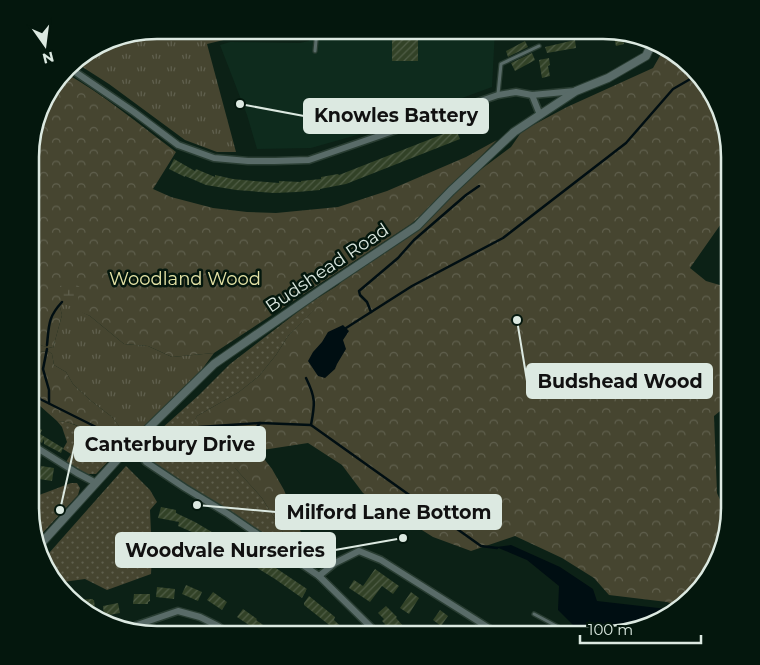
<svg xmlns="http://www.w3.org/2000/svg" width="760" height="665" viewBox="0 0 760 665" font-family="Montserrat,sans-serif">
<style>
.built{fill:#0e2b1d}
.grass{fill:url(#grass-dots)}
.forest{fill:url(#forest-crowns)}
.wetland{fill:url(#wetland-marsh)}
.park{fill:url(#park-tufts)}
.water{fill:#000e12}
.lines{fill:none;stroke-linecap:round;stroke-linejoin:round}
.stream{stroke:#000e12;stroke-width:2.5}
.building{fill:url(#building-hatch)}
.service-casing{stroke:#293d32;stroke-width:5.5}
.minor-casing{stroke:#293d32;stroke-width:9}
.tertiary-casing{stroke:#293d32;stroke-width:10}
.service{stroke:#596b68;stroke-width:3}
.minor{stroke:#596b68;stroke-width:6}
.tertiary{stroke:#596b68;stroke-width:8}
.labels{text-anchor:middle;stroke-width:5;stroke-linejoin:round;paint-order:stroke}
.street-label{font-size:18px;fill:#dce9e1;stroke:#04170d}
.park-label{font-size:18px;fill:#e6e4a7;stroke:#04170d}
.rim{fill:none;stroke:#dce9e1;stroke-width:2.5}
.leader{fill:none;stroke:#dce9e1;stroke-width:2}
.callout-dot{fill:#dce9e1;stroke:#04170d;stroke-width:2}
.callout{fill:#dce9e1;stroke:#dce9e1;stroke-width:2}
.callout-label{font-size:19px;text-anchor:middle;font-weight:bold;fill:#111}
</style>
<defs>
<pattern id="grass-dots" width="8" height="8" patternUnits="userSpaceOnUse" patternTransform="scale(1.25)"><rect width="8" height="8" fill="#464530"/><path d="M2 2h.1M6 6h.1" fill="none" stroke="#60604e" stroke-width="1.8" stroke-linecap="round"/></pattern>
<pattern id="forest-crowns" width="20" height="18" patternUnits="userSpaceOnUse" patternTransform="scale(1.25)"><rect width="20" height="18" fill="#464530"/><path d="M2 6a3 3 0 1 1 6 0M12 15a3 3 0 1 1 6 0" fill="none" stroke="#60604e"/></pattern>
<pattern id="wetland-marsh" width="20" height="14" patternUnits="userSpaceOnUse" patternTransform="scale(1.25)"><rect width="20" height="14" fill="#464530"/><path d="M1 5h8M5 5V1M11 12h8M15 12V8" fill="none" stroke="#60604e"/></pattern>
<pattern id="park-tufts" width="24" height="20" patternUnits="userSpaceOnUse" patternTransform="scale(1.25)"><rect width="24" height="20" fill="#464530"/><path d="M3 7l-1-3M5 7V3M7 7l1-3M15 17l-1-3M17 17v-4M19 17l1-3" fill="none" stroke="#60604e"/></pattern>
<pattern id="building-hatch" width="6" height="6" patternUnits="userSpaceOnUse" patternTransform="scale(1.25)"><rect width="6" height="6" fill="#324227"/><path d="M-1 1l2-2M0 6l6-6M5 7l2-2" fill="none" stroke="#4f5d46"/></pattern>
</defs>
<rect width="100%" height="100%" fill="#0c2116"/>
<path class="built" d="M 312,30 L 495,30 L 492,87 L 378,129 L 311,148 L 257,149 L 247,115 L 220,45 L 230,42 L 300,43 L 309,41 Z"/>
<g class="grass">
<path d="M 340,284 L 288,336 L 276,355 L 259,376 L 239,392 L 197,416 L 186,438 L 235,437 L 235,468 L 262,498 L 289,542 L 293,556 L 154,464 L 144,456 L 141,447 L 199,395 L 230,364 L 308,304 Z"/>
<path d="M 57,421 C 82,421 99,444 122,447 L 96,474 L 87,474 L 66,462 L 71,454 L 63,449 L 67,442 L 62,427 Z"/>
<path d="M 126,466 L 150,490 L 157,502 L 150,510 L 152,555 L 151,574 L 107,590 L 85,579 L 56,583 L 42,561 Z"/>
<path d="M 71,483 L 77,483 L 80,488 L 78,495 L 36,540 L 30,517 L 30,496 L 34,497 Z"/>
</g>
<g class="forest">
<path d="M 665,47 L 698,73 L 720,108 L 730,148 L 730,211 L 690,268 L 706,281 L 730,288 L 730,403 L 714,416 L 717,493 L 728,518 L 720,557 L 687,603 L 681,607 L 667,602 L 609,595 L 594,578 L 562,558 L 515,536 L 471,551 L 433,537 L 363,493 L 342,465 L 308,443 L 256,451 L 254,459 L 265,460 L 272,469 L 284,490 L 304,540 L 313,545 L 322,563 L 305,565 L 293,556 L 289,542 L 262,498 L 235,468 L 234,437 L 185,438 L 197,416 L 239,392 L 259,376 L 276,355 L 288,336 L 346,277 L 380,255 L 418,227 L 464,182 L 511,147 L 522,131 L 567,107 L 653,68 Z"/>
<path d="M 64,72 C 104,95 139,124 176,152 L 153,189 L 171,197 L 213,208 L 247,212 L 276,213 L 338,207 L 387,191 L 466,157 L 497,140 L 430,208 L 411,224 L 214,353 L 172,357 L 148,346 L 124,344 L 90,316 L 59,303 L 62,315 L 53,348 L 43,346 L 31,341 L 32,132 L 47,93 Z"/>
<path d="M 48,351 L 52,354 L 54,365 L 66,372 L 73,384 L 90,400 L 112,417 L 130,440 L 122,447 C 113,446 110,444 103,439 C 88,431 73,421 57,421 L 31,398 L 31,353 Z"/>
</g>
<path class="wetland" d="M 70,280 L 81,288 L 78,294 L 78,301 L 69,304 L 62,302 L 60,295 L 60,286 Z"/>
<g class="park">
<path d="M 156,30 L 265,30 L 207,44 L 236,152 L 217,152 L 185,140 L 109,84 L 73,61 L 115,37 Z"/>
<path d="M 59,303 L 70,306 L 90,316 L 124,344 L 148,346 L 172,357 L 214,353 L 200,372 L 130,440 L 112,417 L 90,400 L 73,384 L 66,372 L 54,365 L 52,354 L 48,351 L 31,353 L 31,341 L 43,346 L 53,348 L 62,315 Z"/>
</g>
<g class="water">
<path d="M 343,325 L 349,331 L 343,340 L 346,349 L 337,364 L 335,369 L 325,378 L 318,376 L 308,361 L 313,352 L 322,342 L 328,332 Z"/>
<path d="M 511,545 L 560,567 L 593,589 L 597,601 L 676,610 L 652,625 L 612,635 L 589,635 L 577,629 L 558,610 L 559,586 L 527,560 L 496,547 Z"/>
</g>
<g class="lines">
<g class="stream">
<path d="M 371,312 L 367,302 L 360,295 L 359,291 L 398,258 L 414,240 L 466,195 L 479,186"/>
<path d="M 346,328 L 412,286 L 503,238 L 626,143 L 673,89 L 699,74"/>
<path d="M 47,345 C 49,325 48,317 62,302"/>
<path d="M 47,349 L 43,369 L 49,390 L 49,403"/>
<path d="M 306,378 C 316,398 315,404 311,425"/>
<path d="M 31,386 L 34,387 L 40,399 L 110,434"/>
<path d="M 199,427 L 260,423 L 311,425 L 481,546 L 497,548"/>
<path d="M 244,449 L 247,440 L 260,423"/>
</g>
</g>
<g class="building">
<path d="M 377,30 L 487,30 L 487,39 L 418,38 L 418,61 L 392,61 L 392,37 L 377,36 Z"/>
<path d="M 609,30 L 622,33 L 624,44 L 616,46 L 614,37 L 611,38 Z"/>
<path d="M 575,40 L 576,48 L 547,53 L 545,47 Z"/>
<path d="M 525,41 L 528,47 L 508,57 L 506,51 Z"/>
<path d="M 532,53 L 535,60 L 515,71 L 511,63 Z"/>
<path d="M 549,58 L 550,65 L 548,66 L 550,76 L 542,78 L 539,60 Z"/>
<path d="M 482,117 L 486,128 L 472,134 L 467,124 Z"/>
<path d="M 456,129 L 460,139 L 346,184 L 320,189 L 320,190 L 297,192 L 274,193 L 236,190 L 206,185 L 185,176 L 185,177 L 169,169 L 174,159 L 195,171 L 196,169 L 215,177 L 215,175 L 233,179 L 254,181 L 279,183 L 279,181 L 301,182 L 301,181 L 321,179 L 321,177 L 338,174 L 339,175 Z"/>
<path d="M 724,250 L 730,253 L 730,264 L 720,259 Z"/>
<path d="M 31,423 L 42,430 L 40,434 L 63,448 L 61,453 L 44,444 L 44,439 L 42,443 L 31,436 Z"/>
<path d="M 41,466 L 54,468 L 52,481 L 39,479 Z"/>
<path d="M 161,507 L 176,510 L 176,513 L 195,522 L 259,560 L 261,558 L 307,589 L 306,590 L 306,591 L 302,598 L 275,579 L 251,564 L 248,565 L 198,536 L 199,535 L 178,526 L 179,522 L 158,518 Z"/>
<path d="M 375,569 L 399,586 L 393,594 L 382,586 L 370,602 L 349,588 L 354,580 L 363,586 Z"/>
<path d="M 186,585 L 202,592 L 198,601 L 182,594 Z"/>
<path d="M 157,587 L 175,589 L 174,599 L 156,597 Z"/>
<path d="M 213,592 L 227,602 L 222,610 L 207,600 Z"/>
<path d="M 411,592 L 419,598 L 409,614 L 400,608 Z"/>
<path d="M 134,594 L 150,594 L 150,601 L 148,602 L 148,604 L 133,604 Z"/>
<path d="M 309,596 L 335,617 L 334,620 L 350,635 L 335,635 L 332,631 L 333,628 L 304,605 L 304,603 Z"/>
<path d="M 93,599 L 93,600 L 94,600 L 95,608 L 84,609 L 71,600 Z"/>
<path d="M 118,603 L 120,613 L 104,616 L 103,606 Z"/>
<path d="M 386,606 L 397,617 L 396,618 L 405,628 L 408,625 L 417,635 L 397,635 L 400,632 L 398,630 L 394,635 L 391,635 L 383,627 L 385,624 L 382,621 L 384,619 L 378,613 Z"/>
<path d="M 243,609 L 257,619 L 256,620 L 278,635 L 261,635 L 257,633 L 258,631 L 237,617 Z"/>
<path d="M 440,610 L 448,616 L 441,626 L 433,620 Z"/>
<path d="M 461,625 L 470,630 L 469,631 L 476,635 L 455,635 Z"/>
<path d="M 548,625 L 565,635 L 546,635 L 548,632 L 545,630 Z"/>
<path d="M 177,626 L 201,633 L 201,635 L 174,635 Z"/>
</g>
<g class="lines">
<g class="service-casing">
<g id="service">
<path d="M 315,51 L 317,30"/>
<path d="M 498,94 L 501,64 L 539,46"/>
<path d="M 35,477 L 40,450"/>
<path d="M 534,614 L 573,635"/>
</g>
</g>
<g class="minor-casing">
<g id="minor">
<path d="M 68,67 L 134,112 L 178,145 L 214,158 L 248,161 L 275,161 L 309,160 L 498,95 L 516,92 L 532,95 L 575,91"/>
<path d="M 532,95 L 540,115"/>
<path d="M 31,444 L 77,473 L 96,483"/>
<path d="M 133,444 L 146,462 L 185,488 L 228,514 L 319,576 L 379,635"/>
<path d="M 319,576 L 335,563 L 359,551 L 381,560 L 500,635"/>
<path d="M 131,629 L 137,625 L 178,611 L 200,617 L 218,626 L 230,635"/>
</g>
</g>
<g class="tertiary-casing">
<path id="tertiary" d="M 37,548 L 125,451 L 214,364 L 318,292 L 417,226 L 451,191 L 514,132 L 576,91 L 608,78 L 646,56 L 653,41"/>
</g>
<use href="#service" class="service"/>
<use href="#minor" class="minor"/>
<use href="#tertiary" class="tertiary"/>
</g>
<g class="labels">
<g class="street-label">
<text transform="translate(327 268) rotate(-34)" y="6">Budshead Road</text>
</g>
<g class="park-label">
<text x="185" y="285">Woodland Wood</text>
</g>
</g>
<path d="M0 0H760V665H0ZM157 39H603A118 118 0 0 1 721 157V508A118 118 0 0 1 603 626H157A118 118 0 0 1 39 508V157A118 118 0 0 1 157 39Z" fill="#04170d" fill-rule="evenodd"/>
<path class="rim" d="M157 39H603A118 118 0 0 1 721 157V508A118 118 0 0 1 603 626H157A118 118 0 0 1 39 508V157A118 118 0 0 1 157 39Z"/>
<path class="leader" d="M240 104L304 116M517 320L527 381M60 510L75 444M197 505L276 512M403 538L335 550"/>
<g class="callout-dot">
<circle cx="240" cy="104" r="5"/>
<circle cx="517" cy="320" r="5"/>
<circle cx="60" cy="510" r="5"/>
<circle cx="197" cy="505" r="5"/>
<circle cx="403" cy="538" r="5"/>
</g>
<g class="callout">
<rect x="304" y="99" width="184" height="34" rx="5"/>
<rect x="527" y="364" width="185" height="34" rx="5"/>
<rect x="75" y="427" width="190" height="34" rx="5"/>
<rect x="276" y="495" width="225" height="34" rx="5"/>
<rect x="116" y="533" width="219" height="34" rx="5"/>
</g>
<g class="callout-label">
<text x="396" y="122">Knowles Battery</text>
<text x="620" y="388">Budshead Wood</text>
<text x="170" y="451">Canterbury Drive</text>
<text x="389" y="519">Milford Lane Bottom</text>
<text x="225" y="557">Woodvale Nurseries</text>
</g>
<g transform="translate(45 45) rotate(166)" stroke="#04170d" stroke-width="4" paint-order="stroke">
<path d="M0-4L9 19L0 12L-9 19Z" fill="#dce9e1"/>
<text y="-8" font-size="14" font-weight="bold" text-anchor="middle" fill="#dce9e1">N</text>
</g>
<path d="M580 635v8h121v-8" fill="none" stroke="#dce9e1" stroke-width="2.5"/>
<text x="588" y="635" font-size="15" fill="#dce9e1" stroke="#04170d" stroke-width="4" paint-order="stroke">100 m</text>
</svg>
